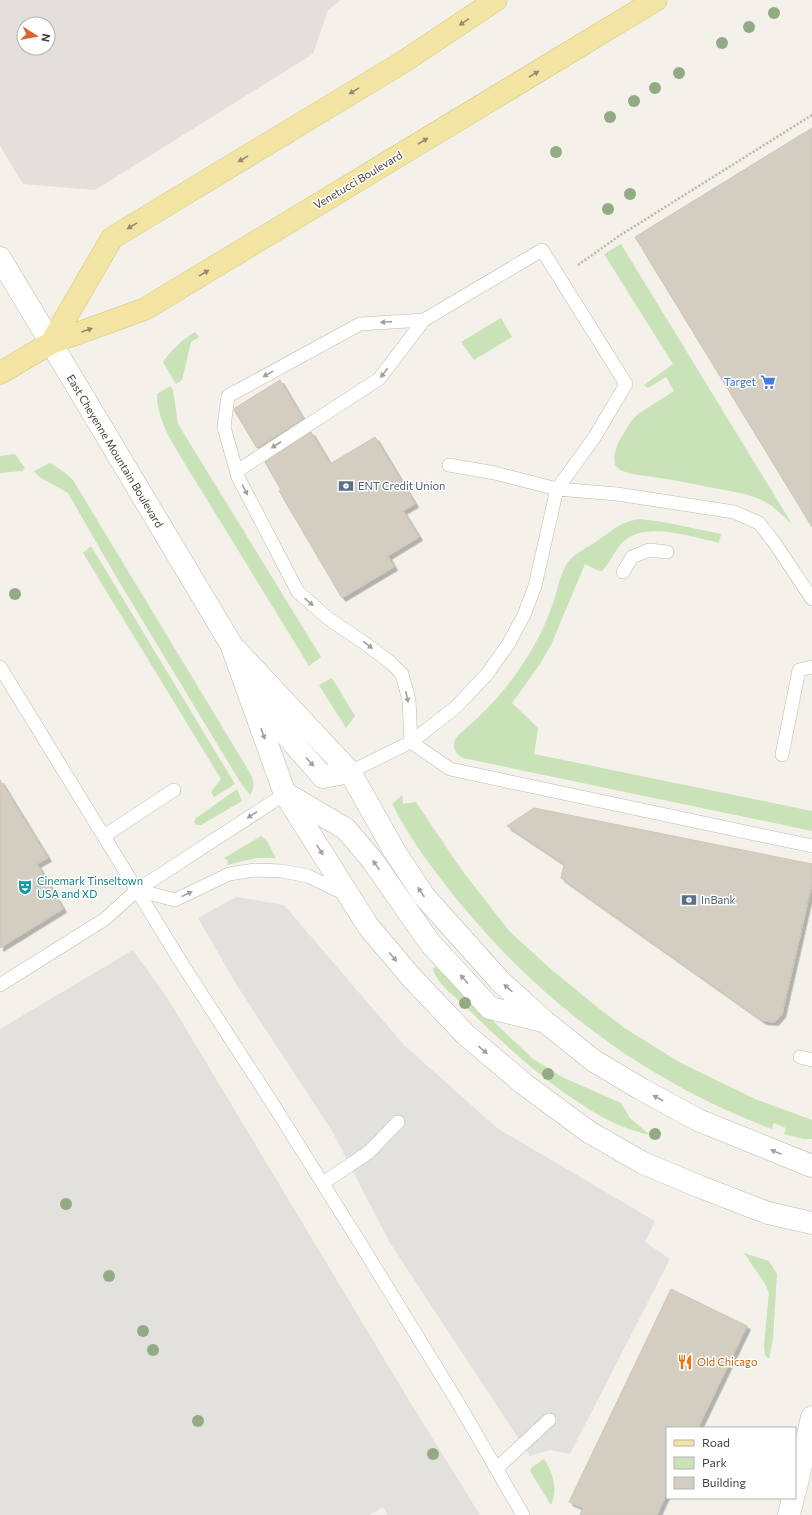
<svg xmlns="http://www.w3.org/2000/svg" width="812" height="1515" viewBox="0 0 812 1515" font-family="Commissioner,sans-serif">
<style>
.industrial{fill:#e3e0db;fill-rule:evenodd}
.green{fill:#cae2b8}
.parking{fill:#e2e1de}
.building{fill:#d3cec1;stroke:#cdc6b5;filter:url(#shadow)}
.lines{fill:none;stroke-linecap:round;stroke-linejoin:round}
.service-casing{stroke:#bdbaae;stroke-width:14}
.minor-casing{stroke:#bdbaae;stroke-width:23}
.tertiary-casing{stroke:#bdbaae;stroke-width:23}
.primary-casing{stroke:#d6c475;stroke-width:23}
.path{stroke:#bdb6a1;stroke-width:2.5;stroke-dasharray:2 2;stroke-linecap:butt}
.service{stroke:#fff;stroke-width:13}
.minor{stroke:#fff;stroke-width:22}
.tertiary{stroke:#fff;stroke-width:22}
.primary{stroke:#f2e5a4;stroke-width:22}
.tree{fill:#92ab85}
.oneway{fill:#938b69}
.oneway2{fill:#a2a09c}
.labels{text-anchor:middle;stroke-width:3;stroke-linejoin:round;paint-order:stroke}
.street-label{font-size:11px;fill:#464239;stroke:#fff}
.shop-label{font-size:11px;fill:#366cbe;stroke:#fff;text-anchor:end}
.service-label{font-size:11px;fill:#4e5e75;stroke:#fff;text-anchor:start}
.culture-label{font-size:11px;fill:#0d838f;stroke:#fff;text-anchor:start}
.food-label{font-size:11px;fill:#c56008;stroke:#fff;text-anchor:start}
</style>
<defs>
<filter id="shadow"><feDropShadow dx="3.5" dy="3.5" stdDeviation="0" flood-color="#0004"/></filter>
</defs>
<rect width="100%" height="100%" fill="#f3f1ea"/>
<path class="industrial" d="M 0,0 L 341,0 L 328,10 L 313,54 L 95,190 L 23,184 L 0,146 ZM 24,24 L 48,24 L 48,48 L 24,48 Z"/>
<g class="green">
<path d="M 621,244 L 792,524 L 772,506 L 760,499 L 745,494 L 673,480 L 632,474 L 620,470 L 615,465 L 614,456 L 618,443 L 631,421 L 638,414 L 674,391 L 666,377 L 648,388 L 645,386 L 644,385 L 673,364 L 604,254 Z"/>
<path d="M 501,318 L 512,337 L 474,360 L 461,342 Z"/>
<path d="M 195,332 L 199,337 L 191,342 L 182,380 L 176,384 L 163,362 C 172,349 182,340 195,332 Z"/>
<path d="M 170,386 L 173,390 L 178,424 L 321,657 L 309,666 L 182,459 C 170,438 157,419 157,394 Z"/>
<path d="M 15,454 L 25,468 L 22,471 L 0,473 L 0,456 Z"/>
<path d="M 50,463 L 64,472 L 73,480 L 250,773 C 254,781 255,788 250,795 L 242,785 L 118,580 L 68,493 L 38,476 L 34,471 Z"/>
<path d="M 639,519 L 664,522 L 721,534 L 719,543 C 692,537 643,520 622,543 C 614,551 610,563 602,571 L 597,570 L 585,564 L 551,645 L 540,664 L 512,703 L 537,727 L 538,729 L 534,754 L 812,811 L 812,831 L 463,758 C 457,755 453,750 454,743 C 455,737 461,733 465,729 C 483,714 499,697 513,678 C 529,656 543,632 552,606 C 557,593 559,577 566,565 C 573,554 583,550 594,543 C 612,532 616,523 639,519 Z"/>
<path d="M 91,546 L 235,784 L 214,797 L 211,792 L 221,779 L 83,553 Z"/>
<path d="M 332,678 L 355,716 L 346,728 L 319,685 Z"/>
<path d="M 237,789 L 242,801 L 201,825 L 196,825 L 194,822 L 196,818 Z"/>
<path d="M 402,795 L 403,804 L 416,802 L 461,869 L 510,932 L 552,970 L 597,1007 L 626,1029 L 679,1062 L 755,1099 L 812,1120 L 812,1139 L 803,1139 L 784,1134 L 786,1128 L 774,1123 L 772,1129 C 624,1073 509,977 418,848 C 409,834 400,819 392,804 Z"/>
<path d="M 261,836 L 267,841 L 276,858 L 256,858 L 227,865 L 228,861 L 224,858 Z"/>
<path d="M 436,967 L 533,1059 L 562,1077 L 621,1103 L 630,1118 L 650,1135 C 633,1131 619,1126 604,1118 C 552,1089 506,1047 464,1005 C 453,995 436,983 433,968 Z"/>
<path d="M 744,1253 L 769,1261 L 777,1274 L 773,1339 L 769,1359 L 765,1355 L 764,1345 L 769,1293 L 765,1284 Z"/>
<path d="M 544,1459 C 553,1472 558,1490 551,1505 L 530,1471 L 531,1468 Z"/>
</g>
<g class="parking">
<path d="M 236,897 L 284,905 L 404,1045 L 497,1128 L 655,1221 L 645,1242 L 670,1259 L 570,1454 L 550,1450 L 530,1456 L 390,1243 L 332,1131 L 236,984 L 198,918 Z"/>
<path d="M 133,950 L 168,999 L 407,1397 L 480,1515 L 387,1515 L 383,1507 L 369,1515 L 0,1515 L 0,1029 Z"/>
</g>
<g class="building">
<path d="M 812,128 L 812,527 L 635,237 Z"/>
<path d="M 280,380 L 303,419 L 257,448 L 234,410 L 235,408 Z"/>
<path d="M 311,432 L 330,464 L 375,437 L 415,504 L 403,511 L 419,537 L 388,556 L 394,567 L 342,598 L 279,491 L 281,490 L 265,462 Z"/>
<path d="M 0,780 L 48,858 L 37,864 L 63,909 L 0,948 Z"/>
<path d="M 534,808 L 812,864 L 812,883 L 782,1014 L 775,1022 L 763,1021 L 561,878 L 564,864 L 507,826 Z"/>
<path d="M 671,1289 L 747,1326 L 698,1428 L 667,1428 L 667,1493 L 657,1515 L 580,1515 L 583,1508 L 569,1502 Z"/>
</g>
<g class="lines">
<g class="service-casing">
<g id="service">
<path d="M 424,320 L 360,324 L 228,396 L 224,427 L 238,477 L 298,592 L 329,619 L 366,644 L 391,663 L 402,674 L 409,700 L 411,742 L 450,769 L 812,846"/>
<path d="M 237,471 L 379,379 L 424,320 L 542,250 L 626,384 L 594,438 L 557,489 L 495,473 L 449,465"/>
<path d="M 623,572 L 632,557 L 649,550 L 667,552"/>
<path d="M 0,667 L 184,967 L 276,1109 L 365,1251 L 457,1401 L 523,1515"/>
<path d="M 782,755 L 799,670 L 812,667"/>
<path d="M 350,772 L 411,742 L 456,707 L 487,674 L 509,643 L 524,615 L 535,586 L 557,489 L 617,494 L 734,512 L 759,523 L 774,542 L 812,599"/>
<path d="M 104,836 L 174,790"/>
<path d="M 137,890 L 175,900 L 229,874 L 255,870 L 282,871 L 308,876 L 347,895"/>
<path d="M 0,985 L 105,919 L 137,890 L 285,794"/>
<path d="M 800,1057 L 812,1060"/>
<path d="M 323,1183 L 369,1152 L 398,1122"/>
<path d="M 496,1469 L 549,1420"/>
</g>
</g>
<g class="minor-casing">
<g id="minor">
<path d="M 51,343 L 231,644 L 285,794 L 368,926 L 411,977 L 466,1035 L 524,1084 L 589,1132 L 643,1163 L 698,1186 L 768,1213 L 812,1223"/>
<path d="M 237,651 L 350,772 L 395,852 L 424,896 L 500,981 L 544,1021 L 594,1061 L 641,1089 L 698,1120 L 812,1166"/>
<path d="M 256,695 L 288,737 L 323,777 L 350,772"/>
<path d="M 288,795 L 346,829 L 372,860 L 430,943 L 490,1008 L 543,1021"/>
<path d="M 795,1492 L 812,1417"/>
<path d="M 789,1515 L 793,1498"/>
</g>
</g>
<g class="tertiary-casing">
<path id="tertiary" d="M 0,258 L 51,343"/>
</g>
<g class="primary-casing">
<g id="primary">
<path d="M 51,343 L 112,238 L 403,62 L 496,0"/>
<path d="M 0,373 L 51,343 L 145,309 L 656,0"/>
</g>
</g>
<path class="path" d="M 578,265 L 619,236 L 812,115"/>
<use href="#service" class="service"/>
<use href="#minor" class="minor"/>
<use href="#tertiary" class="tertiary"/>
<use href="#primary" class="primary"/>
</g>
<g class="tree">
<circle cx="774" cy="13" r="6"/>
<circle cx="749" cy="27" r="6"/>
<circle cx="722" cy="43" r="6"/>
<circle cx="679" cy="73" r="6"/>
<circle cx="655" cy="88" r="6"/>
<circle cx="634" cy="101" r="6"/>
<circle cx="610" cy="117" r="6"/>
<circle cx="556" cy="152" r="6"/>
<circle cx="630" cy="194" r="6"/>
<circle cx="608" cy="209" r="6"/>
<circle cx="15" cy="594" r="6"/>
<circle cx="465" cy="1003" r="6"/>
<circle cx="548" cy="1074" r="6"/>
<circle cx="655" cy="1134" r="6"/>
<circle cx="66" cy="1204" r="6"/>
<circle cx="109" cy="1276" r="6"/>
<circle cx="143" cy="1331" r="6"/>
<circle cx="153" cy="1350" r="6"/>
<circle cx="198" cy="1421" r="6"/>
<circle cx="433" cy="1454" r="6"/>
</g>
<defs><path id="oneway-solid" d="M-6-.8H1V-3.2L6.5 0L1 3.2V.8H-6Z"/></defs>
<g class="oneway">
<use href="#oneway-solid" transform="translate(464 22) rotate(146)"/>
<use href="#oneway-solid" transform="translate(534 74) rotate(-31)"/>
<use href="#oneway-solid" transform="translate(354 91) rotate(149)"/>
<use href="#oneway-solid" transform="translate(423 141) rotate(-31)"/>
<use href="#oneway-solid" transform="translate(243 159) rotate(149)"/>
<use href="#oneway-solid" transform="translate(132 226) rotate(149)"/>
<use href="#oneway-solid" transform="translate(204 273) rotate(-31)"/>
<use href="#oneway-solid" transform="translate(87 330) rotate(-19)"/>
</g>
<g class="oneway2">
<use href="#oneway-solid" transform="translate(386 322) rotate(176)"/>
<use href="#oneway-solid" transform="translate(384 373) rotate(127)"/>
<use href="#oneway-solid" transform="translate(268 374) rotate(151)"/>
<use href="#oneway-solid" transform="translate(276 445) rotate(147)"/>
<use href="#oneway-solid" transform="translate(245 490) rotate(63)"/>
<use href="#oneway-solid" transform="translate(309 602) rotate(41)"/>
<use href="#oneway-solid" transform="translate(368 645) rotate(37)"/>
<use href="#oneway-solid" transform="translate(407 697) rotate(78)"/>
<use href="#oneway-solid" transform="translate(263 734) rotate(70)"/>
<use href="#oneway-solid" transform="translate(310 762) rotate(48)"/>
<use href="#oneway-solid" transform="translate(252 815) rotate(147)"/>
<use href="#oneway-solid" transform="translate(320 850) rotate(58)"/>
<use href="#oneway-solid" transform="translate(376 865) rotate(-125)"/>
<use href="#oneway-solid" transform="translate(421 892) rotate(-124)"/>
<use href="#oneway-solid" transform="translate(187 894) rotate(-26)"/>
<use href="#oneway-solid" transform="translate(393 957) rotate(50)"/>
<use href="#oneway-solid" transform="translate(464 979) rotate(-132)"/>
<use href="#oneway-solid" transform="translate(508 988) rotate(-138)"/>
<use href="#oneway-solid" transform="translate(483 1050) rotate(41)"/>
<use href="#oneway-solid" transform="translate(658 1098) rotate(-152)"/>
<use href="#oneway-solid" transform="translate(776 1152) rotate(-158)"/>
</g>
<defs>
<g id="supermarket-bare" transform="scale(1.2)"><path d="M-6-5.5h2.5l.6 2H6L4.5 2H-2.5L-4.4-4H-6ZM-1.5 3.2a1.3 1.3 0 1 0 .1 0ZM3 3.2a1.3 1.3 0 1 0 .1 0Z" fill="#3f7fe0" stroke="#fff" stroke-width="2.5" paint-order="stroke"/></g>
<g id="bank-bare" transform="scale(1.2)"><path d="M-6-4H6V4H-6ZM0-2.3a2.3 2.3 0 1 0 0 4.6a2.3 2.3 0 1 0 0-4.6Z" fill="#5c6f8a" stroke="#fff" stroke-width="2.5" paint-order="stroke"/></g>
<g id="theatre-bare" transform="scale(1.2)"><path d="M-5-5.5Q0-4 5-5.5V0Q5 5 0 6Q-5 5-5 0ZM-3.3-2.5H-1v1.5H-3.3ZM1-2.5H3.3v1.5H1ZM-2.8 1Q0 5.5 2.8 1Z" fill="#0f9aa8" stroke="#fff" stroke-width="2.5" paint-order="stroke"/></g>
<g id="restaurant-bare" transform="scale(1.2)"><path d="M-5-6h1v4h1v-4h1v4h1v-4h1v5L-1.5 .5V6h-2V.5L-5-1ZM5-6V6H3V1.5H1.5Q1.5-4 5-6Z" fill="#e8710a" stroke="#fff" stroke-width="2.5" paint-order="stroke"/></g>
</defs>
<g fill-rule="evenodd">
<use href="#supermarket-bare" x="768" y="382"/>
<use href="#bank-bare" x="346" y="486"/>
<use href="#theatre-bare" x="25" y="887"/>
<use href="#bank-bare" x="689" y="900"/>
<use href="#restaurant-bare" x="685" y="1362"/>
</g>
<g class="labels">
<g class="street-label">
<text transform="translate(358 180) rotate(-31)" y="4">Venetucci Boulevard</text>
<text transform="translate(115 451) rotate(59)" y="4">East Cheyenne Mountain Boulevard</text>
</g>
<g class="shop-label">
<text x="756" y="386">Target</text>
</g>
<g class="service-label">
<text x="358" y="490">ENT Credit Union</text>
<text x="701" y="904">InBank</text>
</g>
<g class="culture-label">
<text x="37" y="885">Cinemark Tinseltown<tspan x="37" dy="13">USA and XD</tspan></text>
</g>
<g class="food-label">
<text x="697" y="1366">Old Chicago</text>
</g>
</g>
<rect x="666" y="1427" width="130" height="72" fill="#ffffff" stroke="#b5b3b0"/>
<rect x="674" y="1440" width="20" height="6" fill="#f2e5a4" stroke="#b5b3b0"/>
<text x="702" y="1447" font-size="12" fill="#464239">Road</text>
<rect x="674" y="1457" width="20" height="12" fill="#cae2b8" stroke="#b5b3b0"/>
<text x="702" y="1467" font-size="12" fill="#464239">Park</text>
<rect x="674" y="1477" width="20" height="12" fill="#d3cec1" stroke="#b5b3b0"/>
<text x="702" y="1487" font-size="12" fill="#464239">Building</text>
<g transform="translate(36 36) rotate(101)"><circle r="19" fill="#ffffff" stroke="#b5b3b0"/>
<path d="M0-3L7 15L0 10L-7 15Z" fill="#e06134"/>
<text y="-6" font-size="11" font-weight="bold" text-anchor="middle" fill="#464239">N</text>
</g>
</svg>
